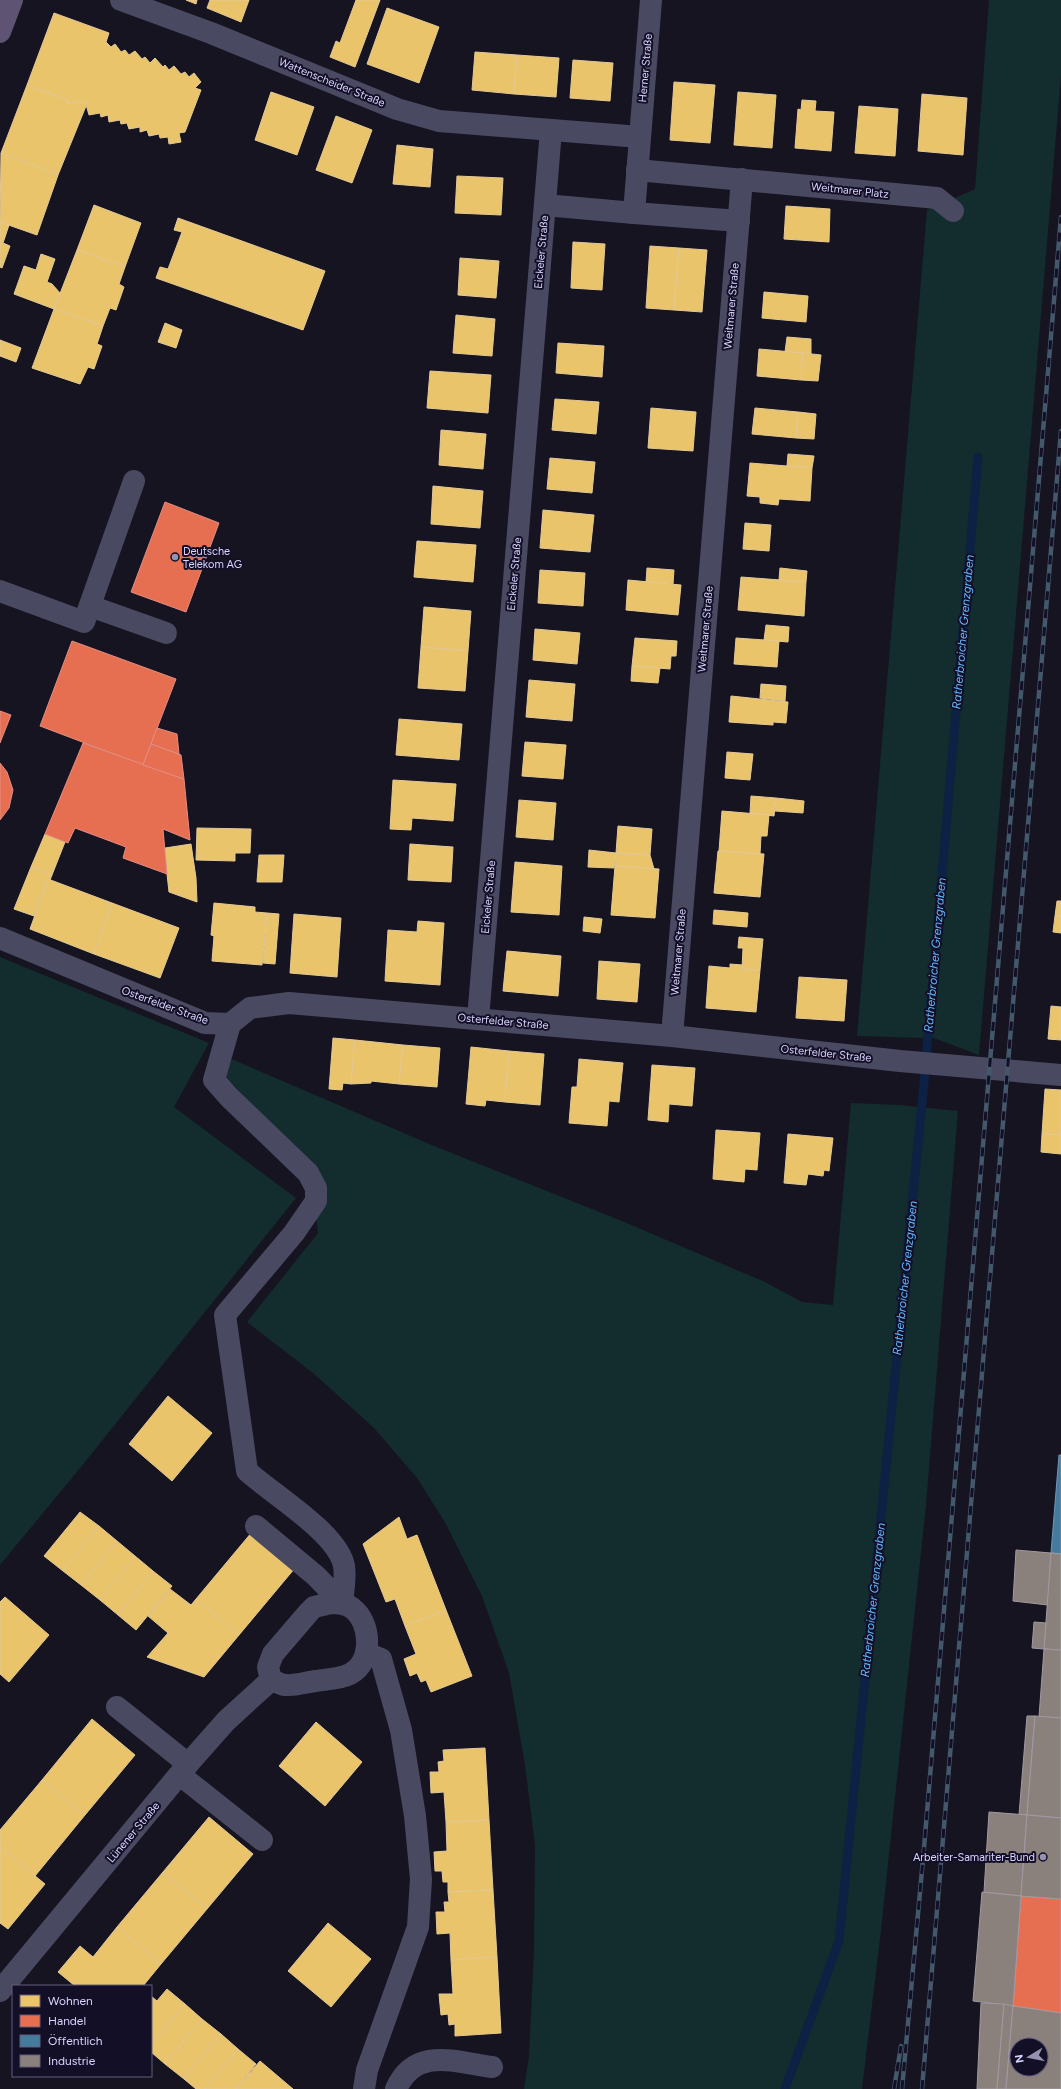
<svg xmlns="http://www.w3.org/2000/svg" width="1061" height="2089" viewBox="0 0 1061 2089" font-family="Figtree,sans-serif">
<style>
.green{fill:#132c2d}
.homes{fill:#e9c46a;stroke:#e4c997}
.shops{fill:#e76f51;stroke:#e38d85}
.public{fill:#457b9d;stroke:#7196ba}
.industry{fill:#8a817c;stroke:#a29aa3;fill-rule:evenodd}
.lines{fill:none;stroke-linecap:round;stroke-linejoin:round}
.stream{stroke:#0d2144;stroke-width:9}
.minor{stroke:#4a4962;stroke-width:22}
.major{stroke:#5e5373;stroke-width:22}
.rail-casing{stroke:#43596b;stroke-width:4.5}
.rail{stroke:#130f26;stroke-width:3;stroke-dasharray:9;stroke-linecap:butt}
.poi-dot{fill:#9591b1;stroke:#130f26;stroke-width:1.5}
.labels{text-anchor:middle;stroke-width:4;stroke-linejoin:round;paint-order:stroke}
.street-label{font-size:11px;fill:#d9d4ff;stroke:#130f26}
.poi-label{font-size:11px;fill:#d9d4ff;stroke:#130f26;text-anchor:start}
.water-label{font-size:12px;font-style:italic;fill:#62b6ff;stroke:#130f26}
</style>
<rect width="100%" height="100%" fill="#161421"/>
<g class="green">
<path d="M 989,0 L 1061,0 L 1061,76 L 979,1055 L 931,1037 L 981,455 L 976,456 L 924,1038 L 857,1036 L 927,210 L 975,189 Z"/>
<path d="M 0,957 L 209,1043 L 174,1107 L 296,1198 L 81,1467 L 0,1565 Z"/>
<path d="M 229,1058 L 434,1146 L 622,1221 L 765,1282 L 802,1302 L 833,1305 L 851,1103 L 900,1105 L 958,1111 L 926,1505 L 881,1930 L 862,2089 L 524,2089 L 529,2056 L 534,1949 L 535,1845 L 525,1765 L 509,1673 L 482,1596 L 446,1524 L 417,1478 L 374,1428 L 313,1373 L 247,1322 L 318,1233 L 310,1167 L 225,1076 Z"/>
</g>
<g class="homes">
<path d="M 186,0 L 197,0 L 196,4 Z"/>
<path d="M 210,0 L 249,0 L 241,22 L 207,8 Z"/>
<path d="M 356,0 L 380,0 L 355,67 L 330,57 L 336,41 L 340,43 Z"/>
<path d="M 387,8 L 439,27 L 419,83 L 367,64 Z"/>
<path d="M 54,13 L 109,33 L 106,42 L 111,47 L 115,44 L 121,52 L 125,50 L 129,55 L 135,51 L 142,59 L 145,57 L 150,63 L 155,58 L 163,67 L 165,65 L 169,70 L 174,66 L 181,74 L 185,72 L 189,77 L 194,73 L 201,82 L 195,88 L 201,90 L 185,132 L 179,133 L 181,142 L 169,144 L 168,137 L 160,138 L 159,134 L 149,136 L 147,130 L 140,132 L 140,127 L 129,129 L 127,123 L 121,124 L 120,120 L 109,122 L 108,115 L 101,117 L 100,113 L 89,115 L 85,101 L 67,104 L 67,100 L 27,85 Z"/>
<path d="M 475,52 L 517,55 L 514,94 L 472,90 Z"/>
<path d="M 517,55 L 559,58 L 556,97 L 514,94 Z"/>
<path d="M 573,60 L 613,63 L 610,101 L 570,98 Z"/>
<path d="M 674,82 L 715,85 L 710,143 L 670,140 Z"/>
<path d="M 27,85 L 67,100 L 67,104 L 85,101 L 86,106 L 58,175 L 1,153 Z"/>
<path d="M 271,92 L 314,107 L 297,155 L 255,140 Z"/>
<path d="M 738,92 L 776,95 L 772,148 L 734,145 Z"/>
<path d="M 922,94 L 967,98 L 963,155 L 918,151 Z"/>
<path d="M 802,100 L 816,101 L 815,111 L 834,112 L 831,151 L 795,148 L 798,109 L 801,110 Z"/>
<path d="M 859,106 L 898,109 L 895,156 L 855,153 Z"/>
<path d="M 336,116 L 372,130 L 352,183 L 316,170 Z"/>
<path d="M 397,145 L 433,149 L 430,187 L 393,184 Z"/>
<path d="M 1,153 L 58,175 L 37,235 L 0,222 Z"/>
<path d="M 457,176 L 503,178 L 501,215 L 455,213 Z"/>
<path d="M 94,205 L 141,223 L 125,267 L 77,250 Z"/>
<path d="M 786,206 L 830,209 L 829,242 L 784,239 Z"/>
<path d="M 178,218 L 325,271 L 303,330 L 156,278 L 160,267 L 168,269 L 182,232 L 174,230 Z"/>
<path d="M 0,222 L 9,225 L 3,243 L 10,246 L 2,268 L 0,267 Z"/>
<path d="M 573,242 L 605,244 L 602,290 L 571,288 Z"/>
<path d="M 650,246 L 679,248 L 674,310 L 646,308 Z"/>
<path d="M 679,248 L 707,250 L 702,312 L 674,310 Z"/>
<path d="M 77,250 L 125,267 L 119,284 L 124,287 L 116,310 L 110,308 L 103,326 L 54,309 Z"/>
<path d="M 41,254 L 55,259 L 47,282 L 52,284 L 60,293 L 54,309 L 14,294 L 24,266 L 36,270 Z"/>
<path d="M 460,258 L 499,261 L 496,298 L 458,295 Z"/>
<path d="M 764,292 L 808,296 L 806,322 L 762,318 Z"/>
<path d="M 54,309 L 103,326 L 97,344 L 102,346 L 94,369 L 88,367 L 80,384 L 32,368 Z"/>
<path d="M 456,315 L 495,319 L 492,356 L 453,353 Z"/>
<path d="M 165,323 L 182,330 L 176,348 L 158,342 Z"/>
<path d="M 787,337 L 811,339 L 811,354 L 785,352 Z"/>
<path d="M 0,340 L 21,348 L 16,362 L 0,356 Z"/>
<path d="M 558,343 L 604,346 L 602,377 L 556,373 Z"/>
<path d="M 759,349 L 803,353 L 801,380 L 757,376 Z"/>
<path d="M 803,353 L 821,355 L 818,381 L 801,380 Z"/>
<path d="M 430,371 L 491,375 L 488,413 L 427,408 Z"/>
<path d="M 555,399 L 599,402 L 596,434 L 552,430 Z"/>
<path d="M 651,408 L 696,412 L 693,451 L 648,448 Z"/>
<path d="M 755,408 L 798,412 L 796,438 L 752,434 Z"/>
<path d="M 798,412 L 816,414 L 814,439 L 796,438 Z"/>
<path d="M 441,430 L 486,434 L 483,469 L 439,465 Z"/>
<path d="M 788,454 L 814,456 L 812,468 L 787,466 Z"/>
<path d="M 550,458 L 595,462 L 592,493 L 547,489 Z"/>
<path d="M 750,463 L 812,468 L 810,501 L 779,499 L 778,505 L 760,503 L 760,497 L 747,496 Z"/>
<path d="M 433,486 L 483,491 L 480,528 L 431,524 Z"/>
<path d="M 543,510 L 594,515 L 590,552 L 540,548 Z"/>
<path d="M 745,523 L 771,525 L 769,551 L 743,549 Z"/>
<path d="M 417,541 L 476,545 L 473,582 L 414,577 Z"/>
<path d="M 647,568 L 674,570 L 673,584 L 646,582 Z"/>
<path d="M 780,568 L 807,571 L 806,582 L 779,580 Z"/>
<path d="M 540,570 L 585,573 L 583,606 L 538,603 Z"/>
<path d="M 741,577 L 806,582 L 804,616 L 738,610 Z"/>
<path d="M 628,580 L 681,585 L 678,615 L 626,610 Z"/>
<path d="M 424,607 L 471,611 L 468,651 L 421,647 Z"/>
<path d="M 766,625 L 789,627 L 788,642 L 764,640 Z"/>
<path d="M 535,629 L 580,633 L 577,664 L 533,660 Z"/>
<path d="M 635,638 L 677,641 L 676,656 L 671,656 L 670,669 L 632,666 Z"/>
<path d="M 736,638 L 779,641 L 777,667 L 734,664 Z"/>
<path d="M 421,647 L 468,651 L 465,691 L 418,688 Z"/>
<path d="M 632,666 L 660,668 L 658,683 L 631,681 Z"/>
<path d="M 529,680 L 575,684 L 572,721 L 526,717 Z"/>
<path d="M 761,684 L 786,686 L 785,701 L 760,698 Z"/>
<path d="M 731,696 L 788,702 L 786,723 L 773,722 L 773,725 L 729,722 Z"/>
<path d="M 399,719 L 462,724 L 459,760 L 396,755 Z"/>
<path d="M 525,742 L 566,745 L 563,779 L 522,776 Z"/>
<path d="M 727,752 L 753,754 L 750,780 L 725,778 Z"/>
<path d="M 393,780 L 456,784 L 453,821 L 412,818 L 411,830 L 390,829 Z"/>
<path d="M 751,796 L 776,798 L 774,816 L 750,813 Z"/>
<path d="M 776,798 L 804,801 L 803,813 L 775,811 Z"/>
<path d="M 519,800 L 556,803 L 553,840 L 516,837 Z"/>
<path d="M 722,811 L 769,815 L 767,836 L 761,836 L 760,854 L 719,851 Z"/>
<path d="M 618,826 L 652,829 L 650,855 L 616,853 Z"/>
<path d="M 197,828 L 251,829 L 250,853 L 235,853 L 235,861 L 196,860 Z"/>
<path d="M 45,834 L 65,842 L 52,875 L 31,867 Z"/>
<path d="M 191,844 L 196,878 L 197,902 L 169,892 L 167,874 L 165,848 Z"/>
<path d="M 410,844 L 453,847 L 451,882 L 408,880 Z"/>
<path d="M 589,850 L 616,853 L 614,868 L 588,867 Z"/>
<path d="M 718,851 L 764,854 L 760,897 L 714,893 Z"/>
<path d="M 616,853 L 650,855 L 654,869 L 615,866 Z"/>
<path d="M 259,855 L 284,855 L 282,882 L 257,882 Z"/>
<path d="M 515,862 L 562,866 L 559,915 L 511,912 Z"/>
<path d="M 615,866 L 659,869 L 655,918 L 611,915 Z"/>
<path d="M 31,867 L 52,875 L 50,880 L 48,879 L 34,916 L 14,909 Z"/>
<path d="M 48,879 L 112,903 L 94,954 L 30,929 Z"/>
<path d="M 1057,901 L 1061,901 L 1061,916 L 1055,916 Z"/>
<path d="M 112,903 L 179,928 L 160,978 L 94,954 Z"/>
<path d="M 214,903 L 255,907 L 255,912 L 267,913 L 262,965 L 212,961 L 214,936 L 211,935 Z"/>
<path d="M 714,910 L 748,913 L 747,927 L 713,924 Z"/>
<path d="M 267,913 L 279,914 L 275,964 L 263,963 Z"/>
<path d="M 294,914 L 341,918 L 337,977 L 290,973 Z"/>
<path d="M 1055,916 L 1061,916 L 1061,933 L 1053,932 Z"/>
<path d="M 584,917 L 602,919 L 600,933 L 583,931 Z"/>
<path d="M 418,921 L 444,923 L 440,985 L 385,981 L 388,930 L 417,932 Z"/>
<path d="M 739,937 L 763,939 L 760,970 L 742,969 L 743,948 L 738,948 Z"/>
<path d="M 507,951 L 561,956 L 558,996 L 503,991 Z"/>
<path d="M 599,961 L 640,964 L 637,1002 L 597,999 Z"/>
<path d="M 730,964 L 743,965 L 742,969 L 760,970 L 756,1012 L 706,1008 L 709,966 L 730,968 Z"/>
<path d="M 799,977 L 847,980 L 844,1021 L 796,1018 Z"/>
<path d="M 1051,1006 L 1061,1007 L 1061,1040 L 1048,1039 Z"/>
<path d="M 333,1038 L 355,1040 L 351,1084 L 343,1083 L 342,1090 L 329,1089 Z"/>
<path d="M 355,1040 L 403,1045 L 399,1084 L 371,1081 L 371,1083 L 351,1084 Z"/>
<path d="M 403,1045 L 440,1048 L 437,1087 L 399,1084 Z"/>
<path d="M 471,1047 L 509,1051 L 505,1102 L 486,1100 L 485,1106 L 466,1104 Z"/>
<path d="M 509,1051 L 544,1054 L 540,1105 L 505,1102 Z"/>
<path d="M 579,1059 L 623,1063 L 619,1102 L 609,1101 L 607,1126 L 569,1123 L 572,1087 L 577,1087 Z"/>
<path d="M 652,1065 L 695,1068 L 692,1106 L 669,1104 L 668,1122 L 648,1120 Z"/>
<path d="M 1045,1089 L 1061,1090 L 1061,1135 L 1042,1134 Z"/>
<path d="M 716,1130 L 760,1133 L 757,1170 L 745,1169 L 744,1182 L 713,1179 Z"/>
<path d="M 788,1134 L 833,1138 L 829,1171 L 824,1170 L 823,1176 L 808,1174 L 806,1185 L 784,1183 Z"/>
<path d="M 1042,1134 L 1061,1135 L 1061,1154 L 1041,1152 Z"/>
<path d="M 168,1396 L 212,1433 L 172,1481 L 129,1444 Z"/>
<path d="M 80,1512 L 99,1526 L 63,1571 L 44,1556 Z"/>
<path d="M 399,1517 L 407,1539 L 417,1535 L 446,1610 L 405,1626 L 395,1599 L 386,1602 L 363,1544 Z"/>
<path d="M 99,1526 L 117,1541 L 81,1585 L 63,1571 Z"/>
<path d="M 252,1532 L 295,1568 L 239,1635 L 196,1599 Z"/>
<path d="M 117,1541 L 135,1556 L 100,1600 L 81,1585 Z"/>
<path d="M 135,1556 L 153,1571 L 118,1615 L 100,1600 Z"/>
<path d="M 153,1571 L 172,1586 L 136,1630 L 118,1615 Z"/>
<path d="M 170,1589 L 191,1605 L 196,1599 L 239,1635 L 204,1677 L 147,1657 L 168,1633 L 148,1616 Z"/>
<path d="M 5,1597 L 49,1635 L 9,1682 L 0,1674 L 0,1602 Z"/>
<path d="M 446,1610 L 472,1676 L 431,1692 L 426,1680 L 421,1682 L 417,1673 L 410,1676 L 404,1659 L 416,1654 L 405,1626 Z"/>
<path d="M 92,1719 L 135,1755 L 85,1815 L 42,1780 Z"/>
<path d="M 316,1722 L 362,1762 L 325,1806 L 279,1766 Z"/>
<path d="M 485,1748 L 489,1820 L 446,1822 L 444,1792 L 431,1793 L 430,1772 L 439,1772 L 438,1762 L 444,1761 L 443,1750 Z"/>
<path d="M 42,1780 L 85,1815 L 35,1876 L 0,1847 L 0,1830 Z"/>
<path d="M 209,1817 L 253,1854 L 207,1909 L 163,1872 Z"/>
<path d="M 489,1820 L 493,1890 L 448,1892 L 448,1882 L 443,1882 L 442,1871 L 435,1871 L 434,1852 L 447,1851 L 446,1822 Z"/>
<path d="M 0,1847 L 45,1884 L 8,1929 L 0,1923 Z"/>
<path d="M 163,1872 L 207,1909 L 161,1964 L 117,1927 Z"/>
<path d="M 493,1890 L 497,1957 L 451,1960 L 450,1933 L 437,1934 L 436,1912 L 445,1912 L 444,1902 L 449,1902 L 448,1892 Z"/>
<path d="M 328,1923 L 371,1959 L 331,2007 L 288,1971 Z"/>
<path d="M 117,1927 L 161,1964 L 143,1986 L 75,1986 L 58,1972 L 80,1946 L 93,1957 Z"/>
<path d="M 497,1957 L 501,2033 L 455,2036 L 455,2024 L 449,2025 L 448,2014 L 441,2015 L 439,1994 L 453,1994 L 451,1960 Z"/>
<path d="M 167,1989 L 185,2004 L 151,2045 L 151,2008 Z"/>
<path d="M 151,1996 L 157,2001 L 151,2008 Z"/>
<path d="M 185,2004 L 202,2019 L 165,2064 L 151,2052 L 151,2045 Z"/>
<path d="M 202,2019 L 221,2034 L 184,2079 L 165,2064 Z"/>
<path d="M 221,2034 L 238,2049 L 205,2089 L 196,2089 L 184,2079 Z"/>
<path d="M 238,2049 L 256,2064 L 236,2089 L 205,2089 Z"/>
<path d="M 260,2061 L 293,2089 L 236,2089 Z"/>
</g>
<g class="shops">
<path d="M 165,502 L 219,523 L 186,612 L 131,592 Z"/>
<path d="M 72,641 L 176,679 L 143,765 L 40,726 Z"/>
<path d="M 0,711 L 11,715 L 0,743 Z"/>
<path d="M 157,728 L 177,734 L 179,754 L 151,744 Z"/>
<path d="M 83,743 L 184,779 L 190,840 L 163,829 L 167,874 L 123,858 L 126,847 L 75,828 L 68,843 L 45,834 Z"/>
<path d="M 151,744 L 181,755 L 184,779 L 143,765 Z"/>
<path d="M 0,763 L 7,772 L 13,790 L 9,808 L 0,820 Z"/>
<path d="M 1021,1896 L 1061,1899 L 1061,2013 L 1013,2006 Z"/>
</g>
<path class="public" d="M 1059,1455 L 1061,1455 L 1061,1554 L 1051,1553 Z"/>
<g class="industry">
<path d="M 1016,1550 L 1051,1553 L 1048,1605 L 1013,1601 Z"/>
<path d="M 1051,1553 L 1061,1554 L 1061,1650 L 1044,1649 Z"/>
<path d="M 1034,1622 L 1046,1623 L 1044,1649 L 1032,1648 Z"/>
<path d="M 1044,1649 L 1061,1650 L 1061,1718 L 1039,1717 Z"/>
<path d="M 1027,1716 L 1035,1716 L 1027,1815 L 1019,1815 Z"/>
<path d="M 1035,1716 L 1061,1718 L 1061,1818 L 1027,1815 Z"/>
<path d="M 989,1812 L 1027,1815 L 1021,1896 L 984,1892 Z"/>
<path d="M 1027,1815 L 1061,1818 L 1061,1899 L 1021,1896 Z"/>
<path d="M 982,1892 L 1021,1896 L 1013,2006 L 973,2001 Z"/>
<path d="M 981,2003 L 1004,2004 L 997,2089 L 977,2089 Z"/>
<path d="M 1004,2004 L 1013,2006 L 1006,2089 L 997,2089 Z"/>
<path d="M 1013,2006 L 1061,2013 L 1061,2089 L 1006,2089 ZM 1017,2045 L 1041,2045 L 1041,2069 L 1017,2069 Z"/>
</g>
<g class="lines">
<path class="stream" d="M 785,2089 L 839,1941 L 924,1083 L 978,457"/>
<g class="minor">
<path d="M 121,0 L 211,33 L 397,109 L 439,121 L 640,137"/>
<path d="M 637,170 L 937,198 L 953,211"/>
<path d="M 545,205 L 634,213 L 651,0"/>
<path d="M 634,213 L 739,221"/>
<path d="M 0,591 L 84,622 L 134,481"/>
<path d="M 90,606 L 166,633"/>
<path d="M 0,938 L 205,1023 L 230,1024 L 250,1008 L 289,1003 L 672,1036 L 900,1061 L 1061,1075"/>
<path d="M 478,1019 L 551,130"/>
<path d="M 230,1024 L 214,1080 L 229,1097 L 308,1173 L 316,1188 L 316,1201 L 294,1233 L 225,1315 L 247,1471 C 272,1494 338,1533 344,1566 C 346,1577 343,1592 342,1603 L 316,1576 L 256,1526"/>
<path d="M 672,1036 L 742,179"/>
<path d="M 331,1603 C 338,1603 345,1603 352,1608 C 372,1623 373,1662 350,1674 C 340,1679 327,1679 316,1681 C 307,1682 295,1686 286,1685 C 281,1685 276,1681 271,1680 L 268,1667 L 273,1654 L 309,1612 L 314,1607 Z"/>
<path d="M 117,1707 L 188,1764"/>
<path d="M 180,1775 L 262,1840"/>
<path d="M 0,1991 L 188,1764 L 226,1721 L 271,1680"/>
<path d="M 364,2089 L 367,2070 L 418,1927 L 421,1879 L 415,1816 L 401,1730 L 381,1659 L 366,1653"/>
<path d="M 396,2089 C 415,2046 455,2062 492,2067"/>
</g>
<path class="major" d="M 0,32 L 12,0"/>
<g class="rail-casing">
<g id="rail">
<path d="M 894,2089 L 901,2046"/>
<path d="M 902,2089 L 924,1848 L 1061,217"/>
<path d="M 922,2089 L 1061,431"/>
</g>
</g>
<use href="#rail" class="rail"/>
</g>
<g class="poi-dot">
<circle cx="175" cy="557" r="4"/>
<circle cx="1043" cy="1857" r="4"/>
</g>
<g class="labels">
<g class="street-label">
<text transform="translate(645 68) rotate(-85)" y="4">Herner Straße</text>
<text transform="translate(332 82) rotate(22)" y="4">Wattenscheider Straße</text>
<text transform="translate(850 190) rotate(6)" y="4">Weitmarer Platz</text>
<text transform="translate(541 252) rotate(-85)" y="4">Eickeler Straße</text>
<text transform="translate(731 306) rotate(-85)" y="4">Weitmarer Straße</text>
<text transform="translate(514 574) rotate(-85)" y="4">Eickeler Straße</text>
<text transform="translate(705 629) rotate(-85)" y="4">Weitmarer Straße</text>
<text transform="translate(488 897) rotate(-85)" y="4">Eickeler Straße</text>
<text transform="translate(678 952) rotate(-85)" y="4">Weitmarer Straße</text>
<text transform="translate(165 1005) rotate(20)" y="4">Osterfelder Straße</text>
<text transform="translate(503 1021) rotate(5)" y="4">Osterfelder Straße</text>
<text transform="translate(826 1053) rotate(6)" y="4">Osterfelder Straße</text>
<text transform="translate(133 1832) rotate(-50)" y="4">Lünener Straße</text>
</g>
<g class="poi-label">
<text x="183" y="555">Deutsche<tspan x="183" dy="13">Telekom AG</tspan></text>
<text x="1035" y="1861" text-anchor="end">Arbeiter-Samariter-Bund</text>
</g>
<g class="water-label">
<text transform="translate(963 632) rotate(-85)" y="4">Ratherbroicher Grenzgraben</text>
<text transform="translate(935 955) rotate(-85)" y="4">Ratherbroicher Grenzgraben</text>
<text transform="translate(905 1278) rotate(-84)" y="4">Ratherbroicher Grenzgraben</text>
<text transform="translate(873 1600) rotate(-84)" y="4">Ratherbroicher Grenzgraben</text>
</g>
</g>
<rect x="12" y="1985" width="140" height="92" fill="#130f26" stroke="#625e7d"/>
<rect x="20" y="1995" width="20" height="12" fill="#e9c46a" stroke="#625e7d"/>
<text x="48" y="2005" font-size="12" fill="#d9d4ff">Wohnen</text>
<rect x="20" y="2015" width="20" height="12" fill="#e76f51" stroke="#625e7d"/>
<text x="48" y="2025" font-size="12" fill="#d9d4ff">Handel</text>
<rect x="20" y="2035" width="20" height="12" fill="#457b9d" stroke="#625e7d"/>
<text x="48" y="2045" font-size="12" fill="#d9d4ff">Öffentlich</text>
<rect x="20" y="2055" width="20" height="12" fill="#8a817c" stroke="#625e7d"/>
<text x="48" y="2065" font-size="12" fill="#d9d4ff">Industrie</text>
<g transform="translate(1029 2057) rotate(260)"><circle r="19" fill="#130f26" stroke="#625e7d"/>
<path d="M0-3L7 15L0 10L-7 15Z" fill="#9591b1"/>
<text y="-6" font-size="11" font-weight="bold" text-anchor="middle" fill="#d9d4ff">N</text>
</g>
</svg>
